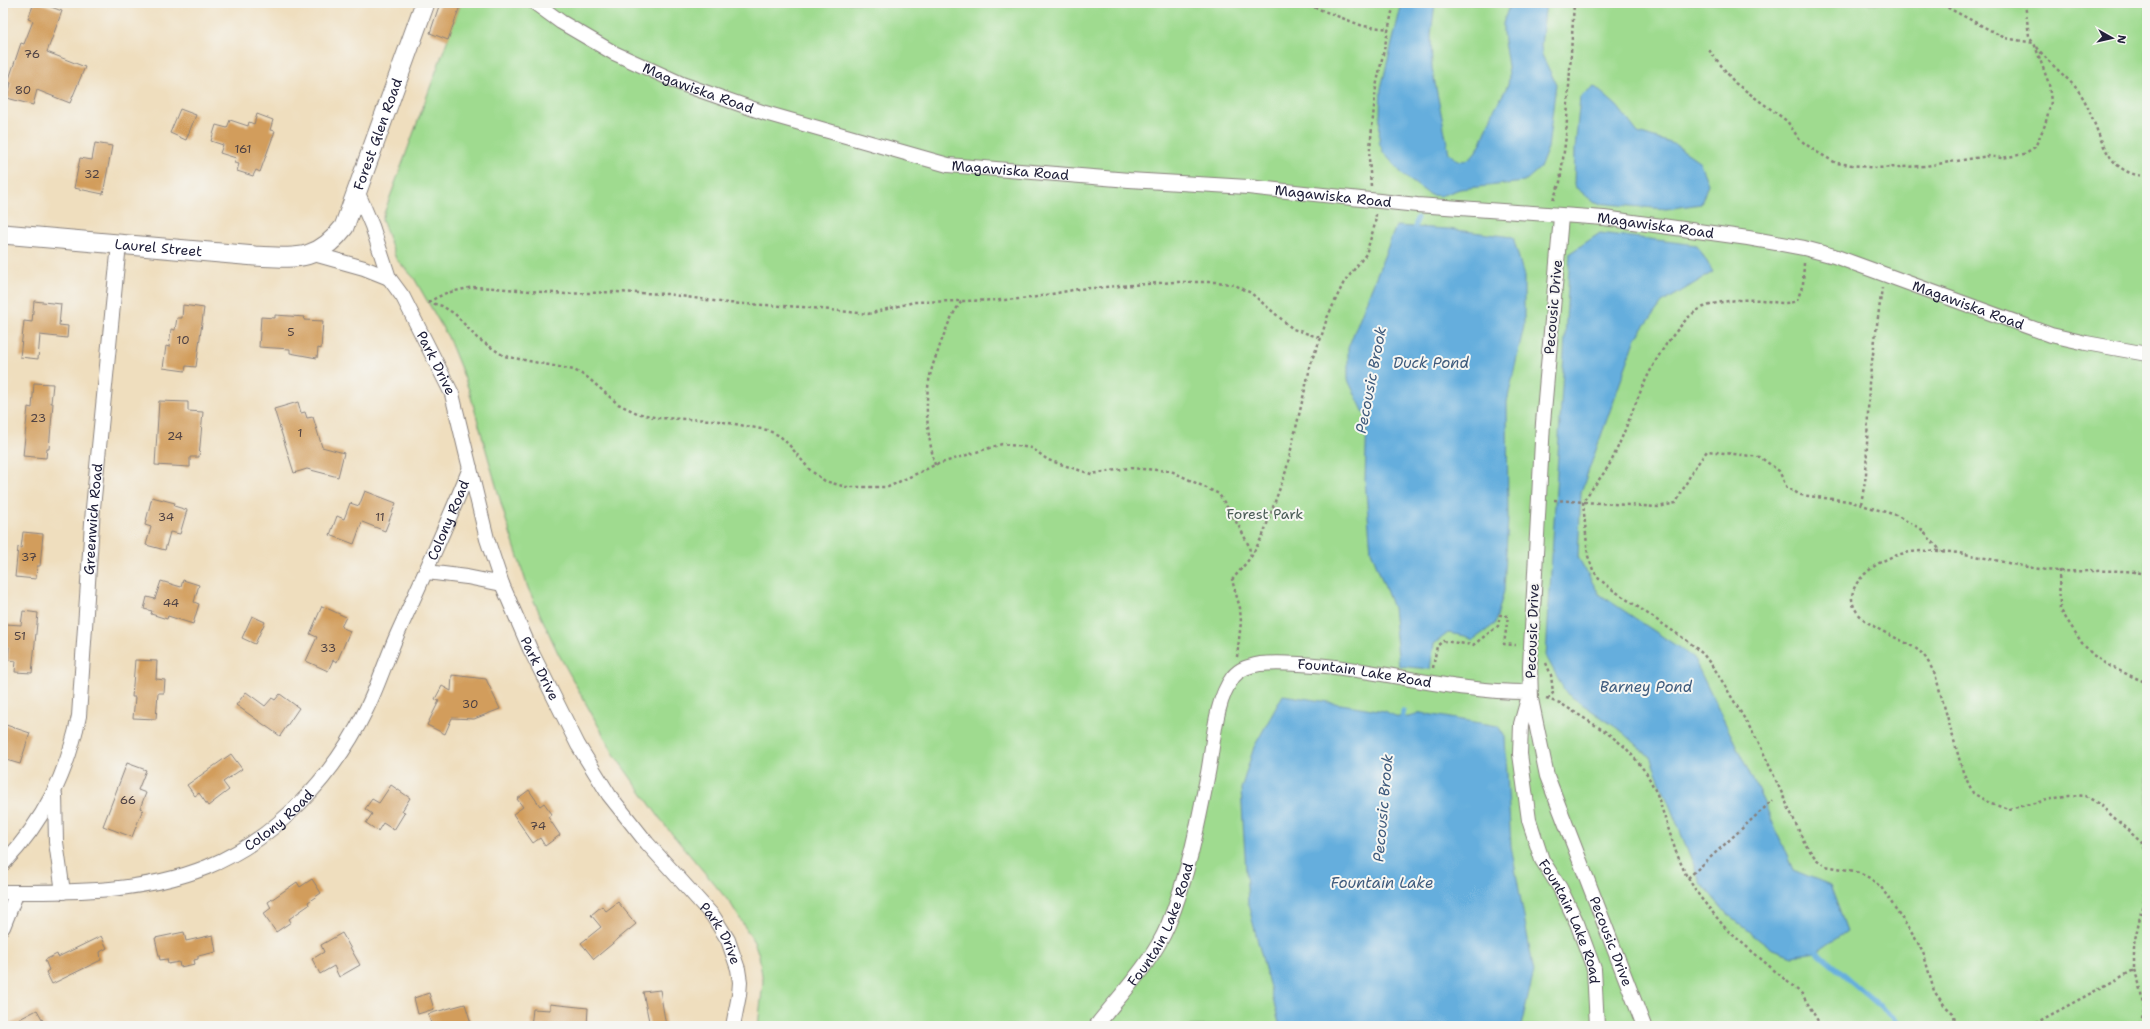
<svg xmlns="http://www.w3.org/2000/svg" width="2150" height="1029" viewBox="0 0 2150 1029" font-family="'Shantell Sans',sans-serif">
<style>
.green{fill:#9fdb8f;stroke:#607e65}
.water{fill:#65aedd;stroke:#44688c}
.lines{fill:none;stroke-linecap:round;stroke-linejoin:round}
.stream{stroke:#65aedd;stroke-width:5}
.building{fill:#d29d5b}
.street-casing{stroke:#88807c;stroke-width:16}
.secondary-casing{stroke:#88807c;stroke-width:21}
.path{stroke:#88807c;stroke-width:2.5;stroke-dasharray:3 3;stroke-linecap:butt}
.street{stroke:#fff;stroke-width:14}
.secondary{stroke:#fff;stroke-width:19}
.labels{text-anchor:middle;stroke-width:4;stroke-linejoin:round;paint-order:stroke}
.number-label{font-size:12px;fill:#4e4143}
.street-label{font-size:14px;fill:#22223b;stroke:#f6f6f2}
.park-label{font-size:14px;fill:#485a54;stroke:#f6f6f2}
.water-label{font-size:15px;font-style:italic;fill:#3d5a7c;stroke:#f6f6f2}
</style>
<rect width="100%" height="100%" fill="#f6f6f2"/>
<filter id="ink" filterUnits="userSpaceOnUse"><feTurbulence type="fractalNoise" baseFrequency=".025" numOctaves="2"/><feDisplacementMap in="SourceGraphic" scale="8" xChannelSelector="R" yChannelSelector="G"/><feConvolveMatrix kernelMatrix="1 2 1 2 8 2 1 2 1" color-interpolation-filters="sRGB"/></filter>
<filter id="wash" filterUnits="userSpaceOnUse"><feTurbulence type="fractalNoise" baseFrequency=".012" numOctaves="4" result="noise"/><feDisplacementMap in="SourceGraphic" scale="16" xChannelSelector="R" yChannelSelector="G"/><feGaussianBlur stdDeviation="0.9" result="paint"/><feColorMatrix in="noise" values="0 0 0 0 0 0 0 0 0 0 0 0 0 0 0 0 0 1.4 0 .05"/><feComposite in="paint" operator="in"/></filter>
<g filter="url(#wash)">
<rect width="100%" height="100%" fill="#efdebe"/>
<path class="green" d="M 461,3 L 2147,3 L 2147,1026 L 758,1026 L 763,982 L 759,955 L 754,942 L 731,904 L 667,828 L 615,756 L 558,653 L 528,588 L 505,517 L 469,390 L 461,369 L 448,337 L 414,278 L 396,259 L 382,219 Z"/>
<g class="water">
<path d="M 1402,3 L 1435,3 L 1431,35 L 1432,68 L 1449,153 C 1473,180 1486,129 1493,112 C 1497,102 1508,90 1509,79 C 1509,61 1502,42 1503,24 C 1504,17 1509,10 1509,3 L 1546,3 L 1541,45 L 1542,55 L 1556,84 L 1548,148 L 1540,168 L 1524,182 L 1460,189 L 1440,196 L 1430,195 L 1404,176 L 1383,152 L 1379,142 L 1381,88 Z"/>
<path d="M 1594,86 L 1617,106 L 1638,133 L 1674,144 L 1699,161 L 1708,184 L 1701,204 L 1666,209 L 1595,203 L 1574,186 L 1575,149 L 1580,97 Z"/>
<path d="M 1396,226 L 1448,229 L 1513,237 L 1524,276 L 1524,326 L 1507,402 L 1508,518 L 1504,591 L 1495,624 L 1473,640 L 1465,636 L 1448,633 L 1434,644 L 1430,669 L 1399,666 L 1393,608 L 1371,551 L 1365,480 L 1367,419 L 1348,380 L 1348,348 Z"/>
<path d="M 1600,233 L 1697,245 L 1713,272 L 1662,303 L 1636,338 L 1581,492 L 1578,557 L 1599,594 L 1693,657 L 1766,807 L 1793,870 L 1830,885 L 1847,931 L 1817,952 L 1792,956 L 1771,948 L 1727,914 L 1701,883 L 1650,757 L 1624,733 L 1566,693 L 1546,656 L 1570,253 Z"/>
<path d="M 1283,695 L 1385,711 C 1398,719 1408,719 1421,713 L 1498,726 L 1505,737 L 1511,846 L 1534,972 L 1521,1026 L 1280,1026 L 1248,904 L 1241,789 L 1254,747 Z"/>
</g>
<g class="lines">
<g class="stream">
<path d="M 1414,233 L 1417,218"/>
<path d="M 1402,724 L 1403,711"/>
<path d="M 1817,952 L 1894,1018 L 1900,1026"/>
</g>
</g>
<g id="blocks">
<g class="building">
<path d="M 34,3 L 40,3 L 62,11 L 47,52 L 85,67 L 70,103 L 37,90 L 33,105 L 7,98 L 11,83 L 8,82 L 21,43 L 24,44 L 33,21 L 28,19 Z"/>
<path d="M 440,3 L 461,3 L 448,40 L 430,33 Z"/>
<path d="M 180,109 L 196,115 L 186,140 L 170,133 Z"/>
<path d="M 257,114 L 273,120 L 270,130 L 275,131 L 260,172 L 256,170 L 253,176 L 237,171 L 239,164 L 234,163 L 236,158 L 220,153 L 223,145 L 211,141 L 216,125 L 227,128 L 230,120 L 248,126 L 249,122 L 254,124 Z"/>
<path d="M 95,143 L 112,146 L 103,194 L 74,188 L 80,158 L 92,160 Z"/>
<path d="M 34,301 L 61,304 L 59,325 L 68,326 L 67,338 L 40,335 L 38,359 L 20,357 L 24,321 L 32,322 Z"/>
<path d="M 183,305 L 204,308 L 196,367 L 186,366 L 185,371 L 163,368 L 166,346 L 169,347 L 171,329 L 175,330 L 177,318 L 182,318 Z"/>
<path d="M 275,315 L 305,317 L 304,320 L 323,321 L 321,349 L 318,348 L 317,358 L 290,353 L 290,349 L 259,347 L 261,317 L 275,318 Z"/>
<path d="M 34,383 L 53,384 L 51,403 L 53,403 L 49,449 L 47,449 L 46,458 L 23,456 L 28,407 L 32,408 Z"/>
<path d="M 159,401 L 188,402 L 188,411 L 203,412 L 199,457 L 190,457 L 190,467 L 155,465 Z"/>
<path d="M 298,402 L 301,413 L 305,412 L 307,418 L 313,417 L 322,447 L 344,453 L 338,477 L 307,469 L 294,473 L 274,409 Z"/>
<path d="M 365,491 L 396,503 L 385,531 L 362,522 L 354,544 L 330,535 L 337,516 L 344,519 L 350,503 L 359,506 Z"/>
<path d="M 152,497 L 175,503 L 174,506 L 187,510 L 180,534 L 170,532 L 165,550 L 146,545 L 151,527 L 145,525 Z"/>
<path d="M 23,532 L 43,534 L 40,566 L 37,566 L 36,579 L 15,577 L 18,547 L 21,548 Z"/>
<path d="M 183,580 L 199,585 L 194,602 L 199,604 L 193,624 L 168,616 L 167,619 L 151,614 L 152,611 L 144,609 L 147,597 L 155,599 L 161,581 L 181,587 Z"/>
<path d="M 322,606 L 346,617 L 341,627 L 350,631 L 337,662 L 333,660 L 328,671 L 306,661 L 317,637 L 310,634 Z"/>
<path d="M 23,611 L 38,613 L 32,673 L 15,672 L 16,661 L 8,660 L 9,647 L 4,646 L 6,624 L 21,625 Z"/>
<path d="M 252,616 L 265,622 L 255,644 L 242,638 Z"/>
<path d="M 135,660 L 157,661 L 156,679 L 165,680 L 164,693 L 158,693 L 156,719 L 133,718 L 135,697 L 132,697 Z"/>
<path d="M 452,675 L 486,679 L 500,709 L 474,719 L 452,718 L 445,734 L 427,725 L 439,701 L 435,699 L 442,686 L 451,691 Z"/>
<path d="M 246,692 L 265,706 L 272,698 L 275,700 L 280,694 L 299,708 L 280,736 L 236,705 Z"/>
<path d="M 3,724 L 30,733 L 20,764 L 3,759 Z"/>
<path d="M 231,754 L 242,769 L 223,782 L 229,790 L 208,806 L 199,793 L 195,796 L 187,785 Z"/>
<path d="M 127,763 L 146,770 L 138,790 L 146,793 L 140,808 L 143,809 L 132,837 L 103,826 Z"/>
<path d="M 391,785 L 410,798 L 402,811 L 405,812 L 394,830 L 383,823 L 378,831 L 366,823 L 372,814 L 365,809 L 372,799 L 379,803 Z"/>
<path d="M 529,790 L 540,806 L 544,803 L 552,814 L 548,817 L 560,835 L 545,846 L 540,838 L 533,843 L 513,814 L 523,807 L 517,799 Z"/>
<path d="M 312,879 L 321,893 L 308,902 L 309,905 L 289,919 L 291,922 L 276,932 L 263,914 L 271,908 L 268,902 L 297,882 L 300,887 Z"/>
<path d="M 618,902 L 636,924 L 594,959 L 581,943 L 601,927 L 591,915 L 602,906 L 606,911 Z"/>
<path d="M 184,932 L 186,941 L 213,935 L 216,952 L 198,956 L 198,959 L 194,960 L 195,964 L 180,967 L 179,962 L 168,964 L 167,959 L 160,960 L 155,938 Z"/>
<path d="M 342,933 L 360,965 L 339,977 L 334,966 L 320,974 L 312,959 L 324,952 L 321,945 Z"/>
<path d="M 101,936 L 107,948 L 100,952 L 101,960 L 52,984 L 46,972 L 49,970 L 45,960 L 57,954 L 58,957 Z"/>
<path d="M 660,990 L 666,1026 L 650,1026 L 643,992 Z"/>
<path d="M 429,993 L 434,1009 L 418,1014 L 414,998 Z"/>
<path d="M 465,1004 L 472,1026 L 432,1026 L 428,1014 Z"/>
<path d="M 550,1004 L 588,1008 L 587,1026 L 531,1026 L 533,1009 L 550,1010 Z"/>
<path d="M 37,1010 L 46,1026 L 6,1026 Z"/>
</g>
</g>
</g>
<g filter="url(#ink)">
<use href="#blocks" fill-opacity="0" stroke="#88807c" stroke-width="1"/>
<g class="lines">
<g class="street-casing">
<g id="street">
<path id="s1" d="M 535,3 L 561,22 L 614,53 L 682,84 L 765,113 L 948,165 L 1129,180 L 1248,187 L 1417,205 L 1604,218 L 1748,238 L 1804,248 L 1834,256 L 2051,335 L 2086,343 L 2147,354"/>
<path id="s2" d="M 358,193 L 372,226 L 389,278 L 403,297 L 452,394 L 487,539 L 502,584 L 530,649 L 578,745 L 609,795 L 647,843 L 713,916 L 728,940 L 738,969 L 740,982 L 739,995 L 733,1026"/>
<path id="s3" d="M 1561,217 L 1543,423 L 1530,666 L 1531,699 L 1547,776 L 1644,1026"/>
<path d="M 314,254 L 364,268 L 389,278"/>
<path d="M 427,572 L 467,577 L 502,584"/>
<path d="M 55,795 L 56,842 L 63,892"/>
<path id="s4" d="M 3,864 C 44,821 67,774 79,716 L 93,508 L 119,244"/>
<path id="s5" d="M 3,892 C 71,892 143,893 207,867 C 276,839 334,776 366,710 C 378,686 386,660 397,635 C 422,580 447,525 470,468"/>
<path d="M 3,927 L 17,892"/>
<path id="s6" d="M 1096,1026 C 1121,994 1152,963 1168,925 C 1188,877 1198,824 1208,773 C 1214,742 1214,703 1233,677 C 1240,668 1250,666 1260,664 C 1282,662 1304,664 1326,666 C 1394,673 1461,693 1530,692 L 1521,724 L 1520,754 L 1529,820 L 1542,860 L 1560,888 L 1577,923 L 1594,969 L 1597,1026"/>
</g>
</g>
<g class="secondary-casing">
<g id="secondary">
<path id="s7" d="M 3,234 L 255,256 C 296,258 317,262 344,227 L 425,3"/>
</g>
</g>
<g class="path">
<path d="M 1303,3 L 1363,26 L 1389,29"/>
<path d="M 2025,3 L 2029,36 L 2034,43"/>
<path d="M 2037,47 C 2046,61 2066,76 2077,89 C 2101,119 2098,175 2147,176"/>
<path d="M 1709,50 L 1735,83 L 1787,121 L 1799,139 L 1815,151 L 1836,163 L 1876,168 L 1925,166 L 1988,156 L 2002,158 L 2024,154 L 2035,147 L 2045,125 L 2051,102 L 2049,84 L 2034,43 L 2005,38 L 1939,3"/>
<path d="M 1371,186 L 1369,158 L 1376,87 L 1394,3"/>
<path d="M 1553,200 L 1560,182 L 1566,136 L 1574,3"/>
<path d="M 1804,263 L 1803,284 L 1797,301 C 1785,305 1774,302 1762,300 C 1744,299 1722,300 1704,307 C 1694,311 1686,319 1679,328 C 1643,370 1635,411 1612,460 C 1604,475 1592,487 1583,502 L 1588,556 L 1593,570 L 1599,579 L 1613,590 L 1689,642 L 1703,654 L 1716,671 L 1759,743 L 1805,844 L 1816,859 L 1825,866 L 1854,871 L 1868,877 L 1881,887 L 1917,941 L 1924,955 L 1934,991 L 1945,1006 L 1953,1013 L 1957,1026"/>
<path d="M 428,302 L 442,306 L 455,314 L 477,338 L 504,356 L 574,370 L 587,377 L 618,404 L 637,413 L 658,418 L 713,420 L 767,430 L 780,436 L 790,446 L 810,470 L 825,481 L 846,487 L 888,487 L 935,465 L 1002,444 L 1032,448 L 1048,460 L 1091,474 L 1129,468 L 1171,471 L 1219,494 L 1241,530 L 1249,546 L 1251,557"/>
<path d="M 428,302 L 446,293 L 473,287 L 495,288 L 565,294 L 614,292 L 667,294 L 727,303 L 802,307 L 868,314 L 914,302 L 1005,300 L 1031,298 L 1078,289 L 1174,282 L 1217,282 L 1235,285 L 1251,293 L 1293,329 L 1321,338"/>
<path d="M 935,465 C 927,434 923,399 932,368 C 934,360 938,353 940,345 C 946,329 951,315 962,301"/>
<path d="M 1554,500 L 1658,507 L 1676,503 L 1693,470 L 1707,451 L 1760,457 L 1779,471 L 1787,488 L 1801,495 L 1848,501 L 1896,515 L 1921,529 L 1941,551"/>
<path d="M 1861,504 L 1866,475 L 1869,383 L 1882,288"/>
<path d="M 2059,570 L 2060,609 L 2082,643 L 2093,655 L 2109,666 L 2147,683"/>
<path d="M 2147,574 C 2114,567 2080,574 2047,570 C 1991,564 1914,528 1866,573 C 1858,580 1852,588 1852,599 C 1854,626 1902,637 1919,651 C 1927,657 1930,666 1935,674 L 1963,772 L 1973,793 L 1991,804 L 2009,809 L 2069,795 L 2086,796 L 2099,804 L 2142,843 L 2147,853"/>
<path d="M 1237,657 L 1241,622 L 1240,608 L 1232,580 L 1251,557 L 1263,535 L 1286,471 L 1312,359 L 1321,338 L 1327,318 L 1343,284 L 1366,254 L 1375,224 L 1376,214"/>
<path d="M 1546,663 L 1551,675 L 1553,693 L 1548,699"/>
<path d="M 1433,668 L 1437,646 L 1443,641 L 1473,645 L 1498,626 L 1500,615 L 1508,616 L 1504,644 L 1516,645"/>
<path d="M 1546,699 L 1560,703 L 1606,732 L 1625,747 L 1637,761 L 1647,774 L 1657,794 L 1676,852 L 1686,875 L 1700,897 L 1727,930 L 1802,994 L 1821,1026"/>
<path d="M 1688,878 L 1773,800"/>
<path d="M 2134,970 C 2141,987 2150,1011 2138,1026"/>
<path d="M 2030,1026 L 2134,970 L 2134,944 L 2147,885"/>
</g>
<use href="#street" class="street"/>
<use href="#secondary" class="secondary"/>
</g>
</g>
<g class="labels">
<g class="number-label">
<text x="32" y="58">76</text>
<text x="23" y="94">80</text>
<text x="243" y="153">161</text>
<text x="92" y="178">32</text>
<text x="291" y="336">5</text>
<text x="183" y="344">10</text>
<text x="38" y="422">23</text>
<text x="300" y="437">1</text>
<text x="175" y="440">24</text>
<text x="166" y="521">34</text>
<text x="380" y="521">11</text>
<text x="29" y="561">37</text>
<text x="171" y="607">44</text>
<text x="20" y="640">51</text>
<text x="328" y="652">33</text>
<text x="470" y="708">30</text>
<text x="128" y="804">66</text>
<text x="538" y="830">74</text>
</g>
<g class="street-label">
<text dy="5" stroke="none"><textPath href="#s1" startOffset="185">Magawiska Road</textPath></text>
<text dy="5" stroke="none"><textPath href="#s7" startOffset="451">Forest Glen Road</textPath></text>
<text dy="5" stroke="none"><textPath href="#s1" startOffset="509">Magawiska Road</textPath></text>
<text dy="5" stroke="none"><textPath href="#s1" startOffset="833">Magawiska Road</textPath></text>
<text dy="5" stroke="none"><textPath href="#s1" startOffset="1157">Magawiska Road</textPath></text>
<text dy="5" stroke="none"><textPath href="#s7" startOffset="156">Laurel Street</textPath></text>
<text dy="5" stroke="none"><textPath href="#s1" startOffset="1481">Magawiska Road</textPath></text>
<text transform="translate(1553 307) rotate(-85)" y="5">Pecousic Drive</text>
<text dy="5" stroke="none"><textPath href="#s2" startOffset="188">Park Drive</textPath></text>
<text dy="5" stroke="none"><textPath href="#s4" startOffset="366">Greenwich Road</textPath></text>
<text dy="5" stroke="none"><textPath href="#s5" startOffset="642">Colony Road</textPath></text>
<text transform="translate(1532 631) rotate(-88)" y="5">Pecousic Drive</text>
<text dy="5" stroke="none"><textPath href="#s2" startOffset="512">Park Drive</textPath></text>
<text dy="5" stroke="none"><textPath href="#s6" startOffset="518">Fountain Lake Road</textPath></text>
<text dy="5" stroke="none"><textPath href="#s5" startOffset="293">Colony Road</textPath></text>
<text dy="5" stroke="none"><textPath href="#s6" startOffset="122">Fountain Lake Road</textPath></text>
<text dy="5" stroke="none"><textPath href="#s6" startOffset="925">Fountain Lake Road</textPath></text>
<text dy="5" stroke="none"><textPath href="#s2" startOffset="835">Park Drive</textPath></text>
<text dy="5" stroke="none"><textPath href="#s3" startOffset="739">Pecousic Drive</textPath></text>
</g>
<g class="park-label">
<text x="1265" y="519">Forest Park</text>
</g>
<g class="water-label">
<text x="1431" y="368">Duck Pond</text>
<text transform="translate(1371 380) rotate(-79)" y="5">Pecousic Brook</text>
<text x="1646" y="692">Barney Pond</text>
<text transform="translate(1383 808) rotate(-85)" y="5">Pecousic Brook</text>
<text x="1382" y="888">Fountain Lake</text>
</g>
</g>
<rect width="2150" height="1029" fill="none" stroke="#f6f6f2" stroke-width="16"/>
<g transform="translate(2112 38) rotate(98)" stroke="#f6f6f2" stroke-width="3" paint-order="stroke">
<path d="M0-3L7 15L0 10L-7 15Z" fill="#22223b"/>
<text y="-6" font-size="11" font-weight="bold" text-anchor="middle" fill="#22223b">N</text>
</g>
</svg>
